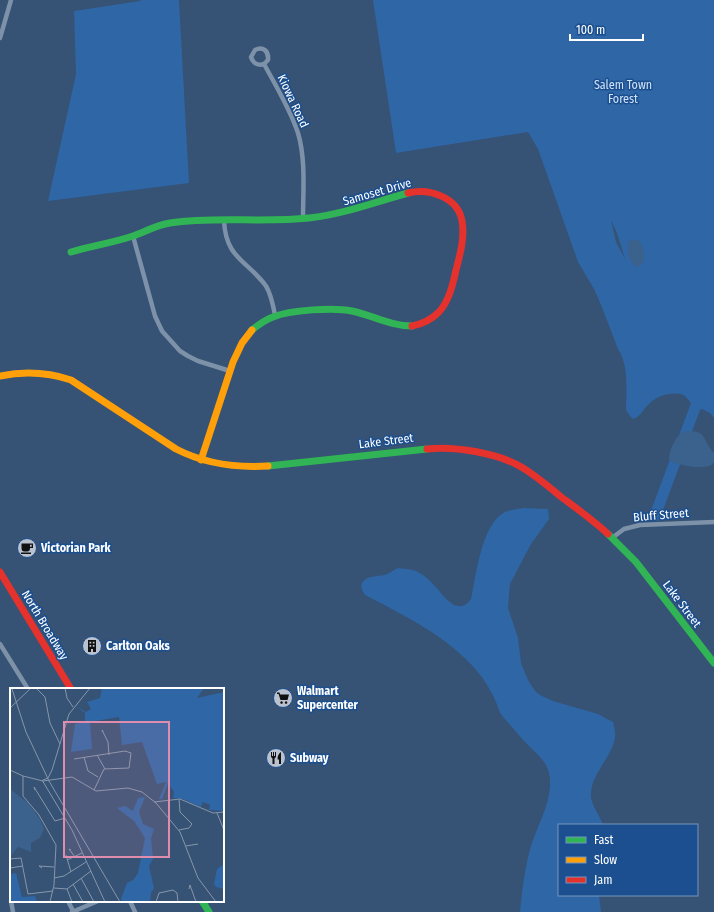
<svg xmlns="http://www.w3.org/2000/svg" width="714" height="912" viewBox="0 0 714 912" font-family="'Fira Sans Condensed',sans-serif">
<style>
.green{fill:#2f66a5;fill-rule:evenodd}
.water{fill:#3b618d}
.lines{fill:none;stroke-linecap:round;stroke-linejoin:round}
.street{stroke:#7d92a8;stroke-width:4.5}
.fast{stroke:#30b455;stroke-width:7}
.slow{stroke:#ff9f0a;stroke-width:7}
.jam{stroke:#e5322d;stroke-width:7}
.labels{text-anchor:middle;stroke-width:3;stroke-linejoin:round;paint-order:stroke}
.park-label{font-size:12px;fill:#cfe3fa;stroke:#1b4f8f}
.street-label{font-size:12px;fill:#fff;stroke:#1b4f8f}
.poi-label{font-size:12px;font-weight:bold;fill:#fff;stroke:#1b4f8f;text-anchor:start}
.inset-road{fill:none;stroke:#8697ac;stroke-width:1}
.view{fill:#e08cad;fill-opacity:0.15;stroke:#e08cad;stroke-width:2}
.inset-edge{fill:none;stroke:#fff;stroke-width:2}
</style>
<rect width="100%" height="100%" fill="#365274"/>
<g class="green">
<path d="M 141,0 L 179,0 L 189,183 L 48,201 L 76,74 L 74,11 L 140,1 Z"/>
<path d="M 373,0 L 714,0 L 714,418 L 710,413 L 702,409 L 700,410 L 662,513 L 662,518 L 667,520 L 647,521 L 691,403 C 689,401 687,398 685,396 C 675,390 656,396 649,404 C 642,410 643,415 633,419 L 630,416 L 626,410 C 626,390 629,366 618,349 L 601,305 L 594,289 L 578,262 L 538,149 L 528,132 L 396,153 ZM 611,220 L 617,233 L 625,259 L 616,242 Z"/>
<path d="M 524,508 L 548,509 L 549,519 L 531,544 L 510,584 L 508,608 L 518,638 L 521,663 L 528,680 L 535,691 L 540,695 L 553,701 L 598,714 L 613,722 C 614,727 616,733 615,737 C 612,759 590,773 591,797 C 592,806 600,816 603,825 L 559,825 L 559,895 L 599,895 L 601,912 L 520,912 C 522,890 525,867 531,846 C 537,826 549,807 550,786 C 551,765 542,759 528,745 C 520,737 512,727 504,718 C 499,712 499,710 496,702 C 491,691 485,680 477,671 C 447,636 405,616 365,595 C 361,589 359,583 366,579 C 372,575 380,577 387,574 C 391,573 394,569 398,568 C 400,568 404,569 407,569 C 432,571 443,604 458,606 C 464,607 468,603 471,599 C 476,576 481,527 503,513 C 509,510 517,509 524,508 Z"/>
</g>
<g class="water">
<path d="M 631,240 L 639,240 C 644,248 649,265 636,267 C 628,259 627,253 628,243 Z"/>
<path d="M 685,431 C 708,430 701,439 714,453 C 714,455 714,460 714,462 C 710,472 675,465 669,460 C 669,450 675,436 685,431 Z"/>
</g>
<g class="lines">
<g class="street">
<path d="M 0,38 L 11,0"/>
<path d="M 264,64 C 258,66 253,63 251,57 L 255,50 C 263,46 269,51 268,60 L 264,64 C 276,86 290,109 298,133 C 306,160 303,191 303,219"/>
<path d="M 224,221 C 226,259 247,260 266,286 C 271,294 273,305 275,315"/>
<path d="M 133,236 L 155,316 L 162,331 L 180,351 L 188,356 L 198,361 L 230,371"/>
<path d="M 612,538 L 624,529 L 640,525 L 714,522"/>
<path d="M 0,644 L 28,689"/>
<path d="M 11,901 L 13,912"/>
<path d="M 68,901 L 73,911"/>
<path d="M 130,901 L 135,912"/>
<path d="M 72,912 L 98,901"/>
</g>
<g class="fast">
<path d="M 71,252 C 91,246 112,243 133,236 C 145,232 156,225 170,223 C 216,216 262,223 309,218 C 344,214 375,202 408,193"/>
<path d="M 252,330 C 258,325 265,320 273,317 C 290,310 334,307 352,311 C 372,315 390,326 412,326"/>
<path d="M 268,466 L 427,449"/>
<path d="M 608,534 L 636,562 L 714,663"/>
<path d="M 202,901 L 209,912"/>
</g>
<g class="slow">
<path d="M 0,376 C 25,371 47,372 71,380 L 176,449 C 205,464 235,468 268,466"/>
<path d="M 201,460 L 233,362 L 242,343 L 252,330"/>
</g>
<g class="jam">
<path d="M 408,193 C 429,188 458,197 462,221 C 465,237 460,255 456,270 C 453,284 449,301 439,312 C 431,320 422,324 412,326"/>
<path d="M 427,449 C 455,446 499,453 523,468 C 536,476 548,486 560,496 C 576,508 593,520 608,534"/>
<path d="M 0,572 L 71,689"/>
</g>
</g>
<defs>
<g id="cafe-disc" transform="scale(1)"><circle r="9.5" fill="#b9c2ce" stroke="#1b4f8f"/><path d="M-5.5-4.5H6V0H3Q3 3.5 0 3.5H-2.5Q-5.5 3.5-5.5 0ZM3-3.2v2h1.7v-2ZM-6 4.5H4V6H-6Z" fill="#111"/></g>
<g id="building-disc" transform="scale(1)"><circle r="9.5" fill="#b9c2ce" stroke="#1b4f8f"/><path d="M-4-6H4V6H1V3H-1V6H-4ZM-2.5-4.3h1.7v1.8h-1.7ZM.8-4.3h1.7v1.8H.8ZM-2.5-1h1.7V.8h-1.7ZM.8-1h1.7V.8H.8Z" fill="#111"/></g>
<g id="supermarket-disc" transform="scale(1)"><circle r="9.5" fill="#b9c2ce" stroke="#1b4f8f"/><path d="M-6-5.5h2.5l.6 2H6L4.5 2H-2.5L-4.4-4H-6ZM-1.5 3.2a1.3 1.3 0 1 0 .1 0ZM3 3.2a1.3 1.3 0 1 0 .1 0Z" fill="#111"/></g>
<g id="restaurant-disc" transform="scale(1)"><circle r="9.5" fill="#b9c2ce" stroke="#1b4f8f"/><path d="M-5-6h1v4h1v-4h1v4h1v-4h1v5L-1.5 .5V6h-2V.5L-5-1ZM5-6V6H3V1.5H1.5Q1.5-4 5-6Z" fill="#111"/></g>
</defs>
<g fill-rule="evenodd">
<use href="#cafe-disc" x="27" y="548"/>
<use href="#building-disc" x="92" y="646"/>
<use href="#supermarket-disc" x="283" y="698"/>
<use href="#restaurant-disc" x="276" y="758"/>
</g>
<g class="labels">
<g class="park-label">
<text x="623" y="89">Salem Town<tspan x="623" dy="14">Forest</tspan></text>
</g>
<g class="street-label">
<text transform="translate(293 101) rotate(65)" y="4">Kiowa Road</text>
<text transform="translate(377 192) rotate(-16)" y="4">Samoset Drive</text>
<text transform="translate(386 441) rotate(-7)" y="4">Lake Street</text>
<text transform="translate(661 515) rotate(-5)" y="4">Bluff Street</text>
<text transform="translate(682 604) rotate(53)" y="4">Lake Street</text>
<text transform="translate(45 625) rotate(59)" y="4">North Broadway</text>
</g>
<g class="poi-label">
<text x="41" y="552">Victorian Park</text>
<text x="106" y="650">Carlton Oaks</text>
<text x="297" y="695">Walmart<tspan x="297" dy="14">Supercenter</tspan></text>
<text x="290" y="762">Subway</text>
</g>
</g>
<g transform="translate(10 688)">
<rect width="214" height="214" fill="#365274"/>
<path d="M 92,0 L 194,0 L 187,10 L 214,4 L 214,123 L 199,122 L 200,117 L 193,114 L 191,119 L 173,111 L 163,110 L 164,104 L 158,95 L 152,111 L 149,111 L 156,94 L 147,96 L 132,54 L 112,57 L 109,29 L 80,34 L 82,61 L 61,64 L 65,36 L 75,34 L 75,25 L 66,18 L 76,24 L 81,21 L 77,14 L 90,10 ZM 135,109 L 129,124 L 133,136 L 144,141 L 141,150 L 143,171 L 139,178 L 144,200 L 141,205 L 140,214 L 112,214 L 111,211 L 117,195 L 123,192 L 128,185 L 135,150 L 124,133 L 107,120 L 115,118 L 123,123 L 128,110 ZM 214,176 L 214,201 L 206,199 L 204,196 L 207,181 ZM 6,185 L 12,209 L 25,208 L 27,214 L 0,214 L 0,186 Z" fill="#2f66a5"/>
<path d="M 0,101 L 18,115 L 30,131 L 34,141 L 30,150 L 21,155 L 21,164 L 8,159 L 1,168 Z" fill="#3b618d"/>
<path class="inset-road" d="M 26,0 L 35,9 L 40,35 L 50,56M 55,0 L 57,10 L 63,19M 2,1 L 16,44 L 39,93 L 110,214M 0,20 L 21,0M 93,44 L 92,42 L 98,54 L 99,67M 87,67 L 95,81M 74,69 L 78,83 L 88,89M 64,71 L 115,63 L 121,65 L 119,80 L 94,81 L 84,102M 0,82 L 13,88 L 33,93 L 62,89 L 86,103 L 118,100 L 132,104 L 146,115 L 170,144 L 188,190 L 206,214M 13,88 L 13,108 L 29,127 L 46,157 L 44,197 L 40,214M 32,92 L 62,142 L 95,214M 33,92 L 38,90 L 42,82 L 59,26 L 80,0M 25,102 L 24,99 L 45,133 L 55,130M 144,114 L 170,111 L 203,125 L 214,124M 207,125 L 214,142M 169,142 L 179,140 L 182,136 L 170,124 L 169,111M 176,158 L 188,156M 61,162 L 59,161 L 65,169M 56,167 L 61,184M 0,171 L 11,170 L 18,206 L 43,203M 57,172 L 72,165M 0,180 L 13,178M 32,180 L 29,178 L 44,179M 44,190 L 54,188 L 76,174M 71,190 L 84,214M 63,196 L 73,214M 44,200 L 57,201 L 81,183M 57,201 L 62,214M 179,201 L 180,197 L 186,214M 146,214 L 149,205 L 163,202 L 167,205 L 168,214"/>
<path class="view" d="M 54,34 L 159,34 L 159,169 L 54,169 Z"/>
<rect width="214" height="214" class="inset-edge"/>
</g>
<rect x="558" y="824" width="140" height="72" fill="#1b4f8f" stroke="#7695bc"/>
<rect x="566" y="837" width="20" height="6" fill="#30b455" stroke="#7695bc"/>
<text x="594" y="844" font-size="12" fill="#ffffff">Fast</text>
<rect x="566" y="857" width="20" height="6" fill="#ff9f0a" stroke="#7695bc"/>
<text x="594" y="864" font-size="12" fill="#ffffff">Slow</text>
<rect x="566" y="877" width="20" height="6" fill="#e5322d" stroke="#7695bc"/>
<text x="594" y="884" font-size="12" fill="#ffffff">Jam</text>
<path d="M570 34v6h73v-6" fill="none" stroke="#ffffff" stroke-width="2"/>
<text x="576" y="34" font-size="12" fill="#ffffff" stroke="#1b4f8f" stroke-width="3" paint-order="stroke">100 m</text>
</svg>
